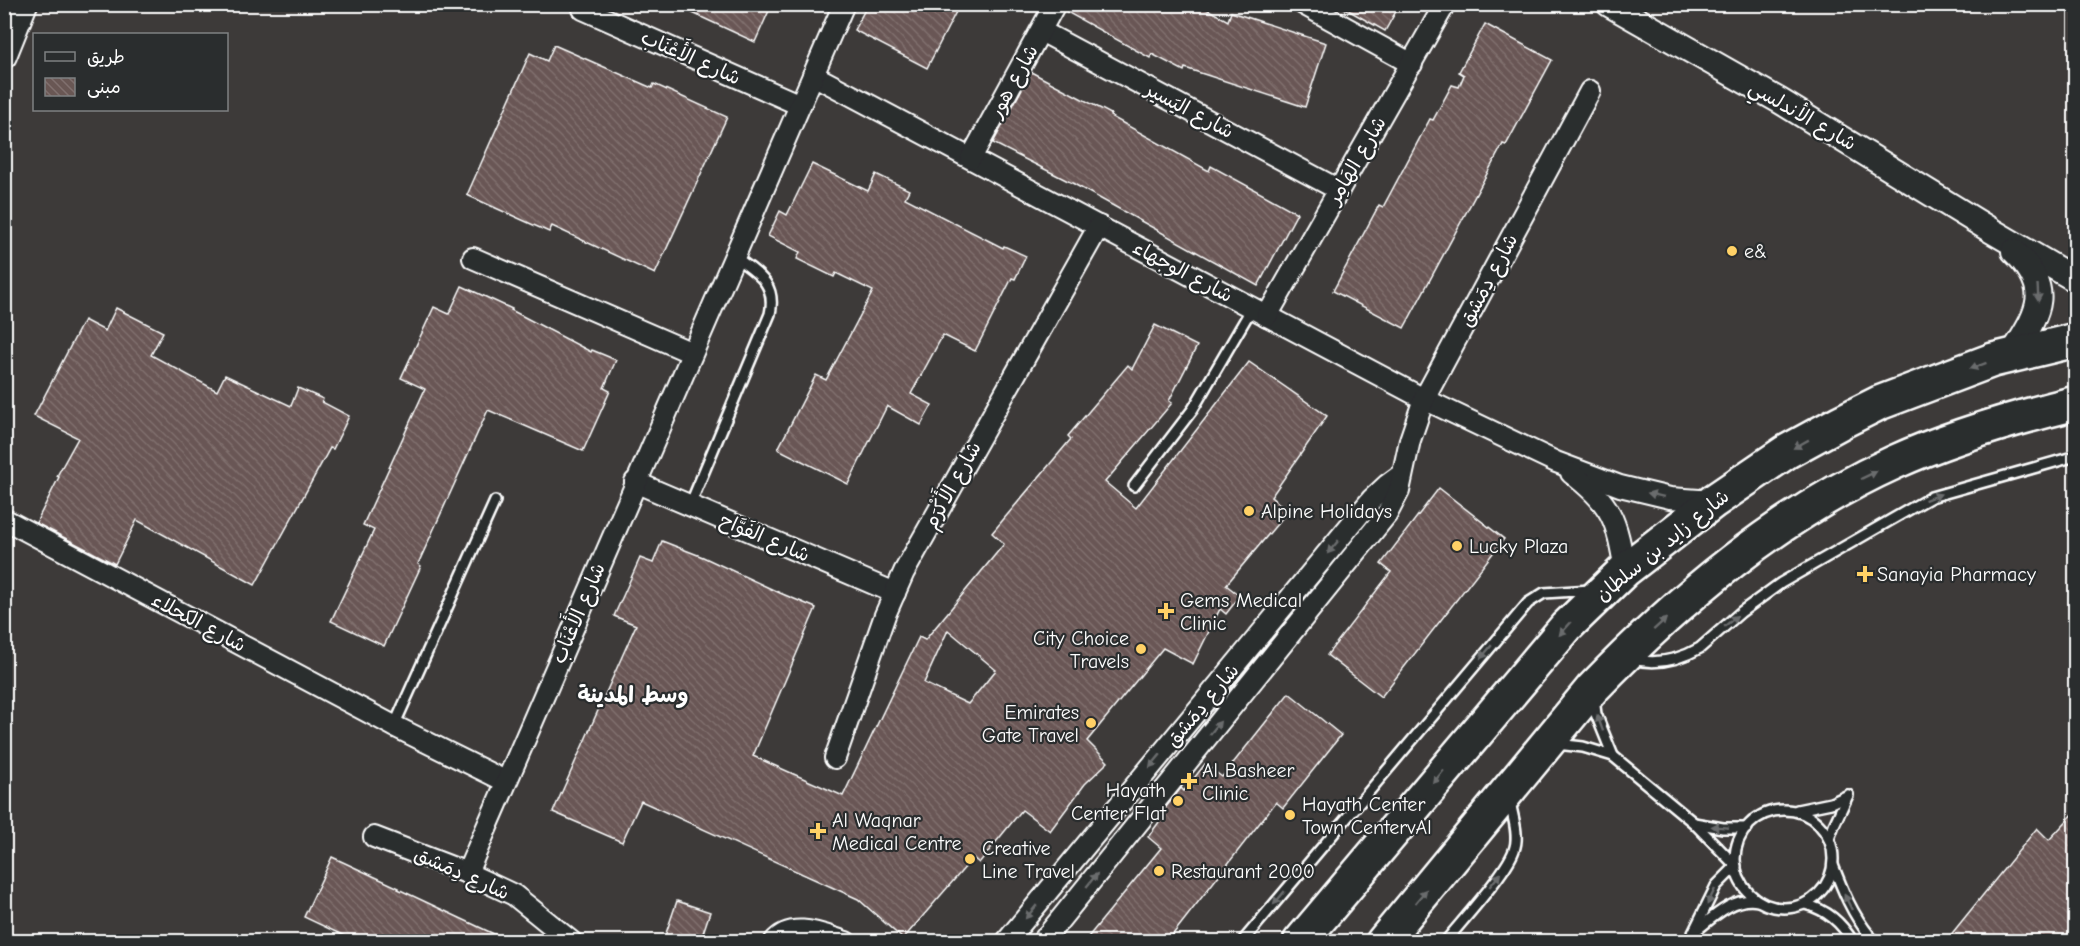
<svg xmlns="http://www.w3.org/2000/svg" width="2080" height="946" viewBox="0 0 2080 946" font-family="'Comic Neue','Playpen Sans Arabic',sans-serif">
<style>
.building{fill:url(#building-back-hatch);stroke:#fff;stroke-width:1.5;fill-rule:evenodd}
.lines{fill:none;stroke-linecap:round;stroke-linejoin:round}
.service-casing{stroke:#fff;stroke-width:14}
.minor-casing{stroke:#fff;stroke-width:24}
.tertiary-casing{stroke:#fff;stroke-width:28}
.trunk-casing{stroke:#fff;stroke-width:38}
.service{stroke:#2a2d2e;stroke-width:9}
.minor{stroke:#2a2d2e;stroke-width:20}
.tertiary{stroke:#2a2d2e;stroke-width:24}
.trunk{stroke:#2a2d2e;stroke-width:33}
.oneway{fill:#6a6c6d}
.poi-dot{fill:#ffd166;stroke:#2a2d2e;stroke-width:2}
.labels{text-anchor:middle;stroke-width:4.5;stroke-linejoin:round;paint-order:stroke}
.street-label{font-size:20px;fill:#fff;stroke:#2a2d2e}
.poi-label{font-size:20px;fill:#fff;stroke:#2a2d2e;text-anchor:start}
.quarter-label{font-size:22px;font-weight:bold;fill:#fff;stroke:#2a2d2e}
</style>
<defs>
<pattern id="building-back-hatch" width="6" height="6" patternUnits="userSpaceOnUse" patternTransform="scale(1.5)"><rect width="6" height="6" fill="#695754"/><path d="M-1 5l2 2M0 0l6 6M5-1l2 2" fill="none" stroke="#80706e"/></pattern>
</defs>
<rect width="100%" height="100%" fill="#3d3a39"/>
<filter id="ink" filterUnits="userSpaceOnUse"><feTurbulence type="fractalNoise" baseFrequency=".0167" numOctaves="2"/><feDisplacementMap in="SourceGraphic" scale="12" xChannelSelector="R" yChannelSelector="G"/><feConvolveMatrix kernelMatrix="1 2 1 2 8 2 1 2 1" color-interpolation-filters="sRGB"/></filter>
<g filter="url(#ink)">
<g class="building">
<path d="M 673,4 L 772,4 L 755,42 Z"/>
<path d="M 868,4 L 960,4 L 927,68 L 854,30 Z"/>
<path d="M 1067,4 L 1198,4 L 1228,21 L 1231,12 L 1326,43 L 1305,107 L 1185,68 L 1184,71 L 1152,54 L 1150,58 L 1065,11 Z"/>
<path d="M 1337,4 L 1400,4 L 1385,31 Z"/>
<path d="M 1485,24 L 1552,60 L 1506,145 L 1503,144 L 1404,328 L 1333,291 L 1379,205 L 1383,207 L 1430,119 L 1433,120 L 1452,85 L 1459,87 L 1464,75 L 1459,72 Z"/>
<path d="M 554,45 L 652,88 L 654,84 L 727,117 L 655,274 L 552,226 L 549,232 L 467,195 L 530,53 L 547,61 Z"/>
<path d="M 1031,72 L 1111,114 L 1110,116 L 1209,171 L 1211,166 L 1297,213 L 1258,286 L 1074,184 L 993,143 Z"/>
<path d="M 812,164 L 868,191 L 876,174 L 909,190 L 905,198 L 1003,248 L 1004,246 L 1026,256 L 1015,279 L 1012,278 L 975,351 L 943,335 L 911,394 L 932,405 L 921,425 L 887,406 L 848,484 L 778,449 L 816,375 L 826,380 L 873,291 L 836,273 L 834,277 L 797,259 L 800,252 L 768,236 L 780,211 L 787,215 Z"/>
<path d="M 462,286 L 512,309 L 511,310 L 591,352 L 592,350 L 616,360 L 604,388 L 610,391 L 583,451 L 488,410 L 418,564 L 421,566 L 384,646 L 331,621 L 374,530 L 363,525 L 425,389 L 401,378 L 434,307 L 449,314 Z"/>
<path d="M 116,308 L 163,332 L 151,355 L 217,391 L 225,375 L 291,406 L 298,388 L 323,399 L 322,402 L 349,416 L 333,449 L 330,448 L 255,585 L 137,520 L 115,564 L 36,523 L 59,477 L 57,476 L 78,438 L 34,416 L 84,320 L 105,331 Z"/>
<path d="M 1155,325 L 1197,346 L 1169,401 L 1172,403 L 1105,482 L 1136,508 L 1249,362 L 1327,416 L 1271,497 L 1288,511 L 1226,585 L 1240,596 L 1226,614 L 1220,609 L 1193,664 L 1163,648 L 1122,698 L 1087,741 L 1108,762 L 1085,784 L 1050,831 L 1022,810 L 979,863 L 973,858 L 903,939 L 858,899 L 641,801 L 622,842 L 553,812 L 636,625 L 614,616 L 640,558 L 653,563 L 662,541 L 703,557 L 780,593 L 816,608 L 753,756 L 843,796 L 919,637 L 925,640 L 1004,544 L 992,533 L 1071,439 L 1068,436 L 1128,365 L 1132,369 ZM 948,630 L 996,670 L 968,704 L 924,683 Z"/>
<path d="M 1439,488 L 1504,539 L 1381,697 L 1327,655 L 1391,572 L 1381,564 Z"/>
<path d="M 1289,693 L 1341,735 L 1283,808 L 1276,802 L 1167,942 L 1084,942 L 1161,848 L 1148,837 L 1165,814 L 1162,812 L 1181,788 L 1184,791 L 1205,764 L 1222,777 Z"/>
<path d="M 2076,811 L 2076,942 L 1945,942 L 2037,828 L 2049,840 Z"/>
<path d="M 332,857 L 399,888 L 398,889 L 511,942 L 357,942 L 304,917 Z"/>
<path d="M 677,901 L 710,912 L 700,942 L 663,942 Z"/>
</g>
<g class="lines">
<g class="service-casing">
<g id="service">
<path d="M 1134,486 L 1193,409 L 1252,308"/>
<path d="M 690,505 L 770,314 C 777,282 756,273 734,256"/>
<path d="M 1632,659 C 1655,665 1679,660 1700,648 L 1741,612 L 1781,583 L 1931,497 L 2076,456"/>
<path d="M 1594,699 L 1596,714 L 1613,756"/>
<path d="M 394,726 L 495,501"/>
<path d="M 1557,744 L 1583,747 L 1613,756 L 1694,823 L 1736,866 L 1716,886 L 1693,933"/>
<path d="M 1797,810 L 1831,803 L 1848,795"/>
<circle cx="1784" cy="859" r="49"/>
<path d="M 1694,823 L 1723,828 L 1747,828"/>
<path d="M 1829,839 L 1834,825 L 1848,795"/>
<path d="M 1833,865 C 1843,891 1852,914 1870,936"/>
<path d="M 1805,904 C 1827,910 1841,922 1853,942"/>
<path d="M 1697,930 C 1714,916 1735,896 1758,901"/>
<path d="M 1242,942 L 1528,603 L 1544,593 L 1591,590"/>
<path d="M 1445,942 C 1461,922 1510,869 1515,847 C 1519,833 1512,815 1510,801"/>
</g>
</g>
<g class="minor-casing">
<g id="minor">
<path d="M 1303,4 L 1412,64"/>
<path d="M 583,9 L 800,105"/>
<path d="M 1041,31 L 1339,190"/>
<path d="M 813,75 L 1424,399 L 1556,462 L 1620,486 L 1670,498 L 1714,501"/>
<path d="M 971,158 L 1055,4"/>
<path d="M 473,258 L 692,353"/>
<path d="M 1267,316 L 1445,4"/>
<path d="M 1571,473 C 1613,505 1616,519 1625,570"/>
<path d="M 635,482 L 895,593"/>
<path d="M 4,519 L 394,726 L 505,781"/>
<path d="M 835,758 L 885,615 L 904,572 L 1099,226"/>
<path d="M 374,837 L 467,873 L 514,895 L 572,942"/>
<path d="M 467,873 L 844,4"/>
<path d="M 774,942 C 792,920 823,935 846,942"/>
<path d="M 1006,942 L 1372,499 L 1387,485 L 1402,474"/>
<path d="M 1042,942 L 1387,514 L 1399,491 L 1410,440 L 1424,399 L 1590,91"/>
</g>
</g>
<g class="tertiary-casing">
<g id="tertiary">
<path d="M 1609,4 L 1780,101 L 1992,231 L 2076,280"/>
<path d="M 4,56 L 25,4"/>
<path d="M 2012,355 C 2038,313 2055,291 2014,251"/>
</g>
</g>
<g class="trunk-casing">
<g id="trunk">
<path d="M 1300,942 L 1566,627 L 1625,570 L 1714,501 L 1786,452 L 1841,422 L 1879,403 L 1993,360 L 2076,340"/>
<path d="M 1383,942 L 1592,689 C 1680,598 1778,515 1895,462 C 1952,436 2015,418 2076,403"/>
</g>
</g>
<use href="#service" class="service"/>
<use href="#minor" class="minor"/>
<use href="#tertiary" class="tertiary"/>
<use href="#trunk" class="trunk"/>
</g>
<defs><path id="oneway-solid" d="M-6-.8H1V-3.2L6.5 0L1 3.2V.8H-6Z" transform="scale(1.5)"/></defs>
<g class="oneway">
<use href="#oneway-solid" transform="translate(2038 293) rotate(87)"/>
<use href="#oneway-solid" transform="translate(1978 366) rotate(160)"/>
<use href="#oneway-solid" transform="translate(1801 444) rotate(151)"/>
<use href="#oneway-solid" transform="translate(1869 475) rotate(-26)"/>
<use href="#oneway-solid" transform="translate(1656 495) rotate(-166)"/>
<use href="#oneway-solid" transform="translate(1933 497) rotate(-21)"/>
<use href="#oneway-solid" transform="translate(1333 547) rotate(130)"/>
<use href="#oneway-solid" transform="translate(1731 621) rotate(-40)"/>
<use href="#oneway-solid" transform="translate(1660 624) rotate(-42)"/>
<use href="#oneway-solid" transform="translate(1565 629) rotate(132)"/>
<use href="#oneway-solid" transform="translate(1486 652) rotate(130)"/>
<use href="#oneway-solid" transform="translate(1600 723) rotate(-110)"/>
<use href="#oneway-solid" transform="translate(1215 728) rotate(-51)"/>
<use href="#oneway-solid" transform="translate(1155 761) rotate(130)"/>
<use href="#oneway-solid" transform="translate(1438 777) rotate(130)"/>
<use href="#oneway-solid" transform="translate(1720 827) rotate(-175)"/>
<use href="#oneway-solid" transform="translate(1092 880) rotate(-51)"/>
<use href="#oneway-solid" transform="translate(1495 880) rotate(-51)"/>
<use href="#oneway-solid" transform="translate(1421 896) rotate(-50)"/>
<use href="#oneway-solid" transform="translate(1711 897) rotate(116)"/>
<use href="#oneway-solid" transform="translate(1279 898) rotate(130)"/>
<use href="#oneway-solid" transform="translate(1848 902) rotate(-116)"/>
<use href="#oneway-solid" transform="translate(1031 912) rotate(130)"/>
</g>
</g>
<g class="poi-dot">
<circle cx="1732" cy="251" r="6"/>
<circle cx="1249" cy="511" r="6"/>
<circle cx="1457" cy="546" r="6"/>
<path d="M1862 565h6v6h6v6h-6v6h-6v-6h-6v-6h6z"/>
<path d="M1163 602h6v6h6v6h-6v6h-6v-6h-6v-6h6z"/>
<circle cx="1141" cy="649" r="6"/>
<circle cx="1091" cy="723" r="6"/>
<path d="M1186 772h6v6h6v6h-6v6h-6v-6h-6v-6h6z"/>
<circle cx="1178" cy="801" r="6"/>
<circle cx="1290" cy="815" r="6"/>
<path d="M815 822h6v6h6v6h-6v6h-6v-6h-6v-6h6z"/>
<circle cx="970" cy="859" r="6"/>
<circle cx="1159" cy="871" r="6"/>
</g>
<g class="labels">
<g class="street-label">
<text transform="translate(691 57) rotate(24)" y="7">شارع الأَعْنَاب</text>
<text transform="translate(1013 81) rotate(-61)" y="7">شارع هور</text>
<text transform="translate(1190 110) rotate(28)" y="7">شارع اليَسير</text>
<text transform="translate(1803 115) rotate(30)" y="7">شارع الأندلسي</text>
<text transform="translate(1356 160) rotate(-60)" y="7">شارع الهَامِر</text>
<text transform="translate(1183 271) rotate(28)" y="7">شارع الوجهاء</text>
<text transform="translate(1488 280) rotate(-62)" y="7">شارع دِمَشق</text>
<text transform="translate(952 485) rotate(-61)" y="7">شارع الأَكْرَم</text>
<text transform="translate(765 537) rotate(23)" y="7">شارع الفَوَّاح</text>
<text transform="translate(1662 545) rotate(-39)" y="7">شارع زايد بن سلطان</text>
<text transform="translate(578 613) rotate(-67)" y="7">شارع الأَعْنَاب</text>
<text transform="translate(199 622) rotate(28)" y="7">شارع الكحلاء</text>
<text transform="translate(1202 705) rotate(-50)" y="7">شارع دِمَشق</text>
<text transform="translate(462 873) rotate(24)" y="7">شارع دِمَشق</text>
</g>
<g class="poi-label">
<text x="1744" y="258">e&amp;</text>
<text x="1261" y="518">Alpine Holidays</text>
<text x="1469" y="553">Lucky Plaza</text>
<text x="1877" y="581">Sanayia Pharmacy</text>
<text x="1180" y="607">Gems Medical<tspan x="1180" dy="23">Clinic</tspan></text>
<text x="1129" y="645" text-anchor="end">City Choice<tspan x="1129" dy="23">Travels</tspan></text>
<text x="1079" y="719" text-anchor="end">Emirates<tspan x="1079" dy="23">Gate Travel</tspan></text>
<text x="1202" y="777">Al Basheer<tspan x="1202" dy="23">Clinic</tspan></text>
<text x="1166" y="797" text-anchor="end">Hayath<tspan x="1166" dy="23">Center Flat</tspan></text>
<text x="1302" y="811">Hayath Center<tspan x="1302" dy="23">Town CentervAl</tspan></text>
<text x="832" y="827">Al Waqnar<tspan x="832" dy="23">Medical Centre</tspan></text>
<text x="982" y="855">Creative<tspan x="982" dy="23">Line Travel</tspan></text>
<text x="1171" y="878">Restaurant 2000</text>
</g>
<g class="quarter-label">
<text x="633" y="702">وسط المدينة</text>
</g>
</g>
<rect width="2080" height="946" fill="none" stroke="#2a2d2e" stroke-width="24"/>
<rect x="12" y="12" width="2056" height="922" fill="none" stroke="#fff" stroke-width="2" filter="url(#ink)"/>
<rect x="33" y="33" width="195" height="78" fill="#2a2d2e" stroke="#7f8182" stroke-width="1.5"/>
<rect x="45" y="52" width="30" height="9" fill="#2a2d2e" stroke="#7f8182" stroke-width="1.5"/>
<text x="87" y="63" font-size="18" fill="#ffffff">طريق</text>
<rect x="45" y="78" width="30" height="18" fill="url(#building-back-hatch)" stroke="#7f8182" stroke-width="1.5"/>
<text x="87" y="93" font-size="18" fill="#ffffff">مبنى</text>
</svg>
